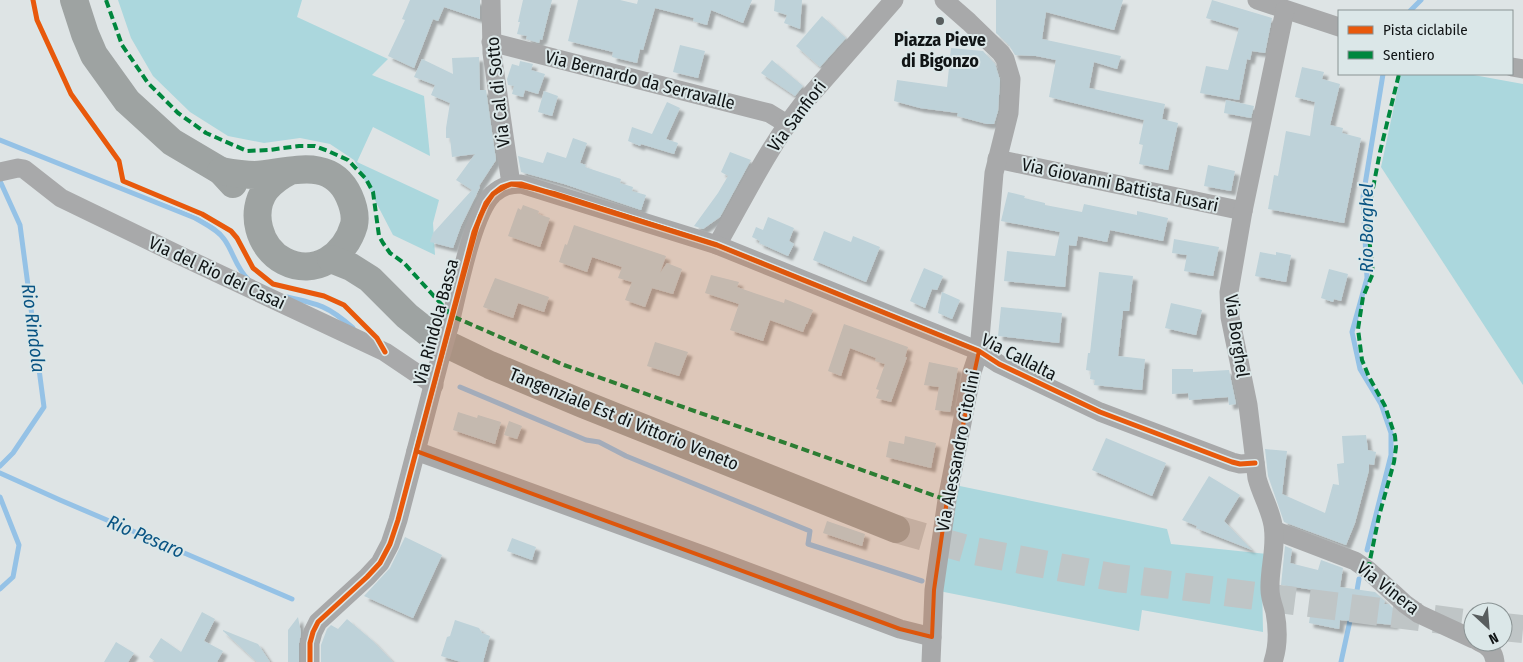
<svg xmlns="http://www.w3.org/2000/svg" width="1523" height="662" viewBox="0 0 1523 662" font-family="'Fira Sans Condensed',sans-serif">
<style>
.green{fill:#abd7dd}
.lines{fill:none;stroke-linecap:round;stroke-linejoin:round}
.stream{stroke:#95c2e6;stroke-width:5}
.building{fill:#bed2d9;filter:url(#shadow)}
.primary-tunnel{stroke:#bfc5c6;stroke-width:28;stroke-dasharray:28 14;stroke-linecap:butt}
.street{stroke:#a8a9aa;stroke-width:19}
.primary{stroke:#9ea3a2;stroke-width:28}
.street-bridge{stroke:#a8a9aa;stroke-width:19}
.quiet{stroke:#00873e;stroke-width:4;stroke-dasharray:8 4;stroke-linecap:butt}
.cycleway-casing{stroke:#dbe7e8;stroke-width:8}
.cycleway{stroke:#e8590c;stroke-width:5}
.marked{fill:#dd560c;fill-opacity:0.2;stroke:#dd560c;stroke-width:4;stroke-linejoin:round}
.poi-dot{fill:#585d5e;stroke:#dbe7e8;stroke-width:2}
.labels{text-anchor:middle;stroke-width:4;stroke-linejoin:round;paint-order:stroke}
.poi-label{font-size:18px;font-weight:bold;fill:#101415;stroke:#dbe7e8}
.street-label{font-size:18px;fill:#101415;stroke:#dbe7e8}
.water-label{font-size:19px;font-style:italic;fill:#095483;stroke:#dbe7e8}
</style>
<defs>
<filter id="shadow"><feDropShadow dx="4.5" dy="4.5" stdDeviation="1" flood-color="#0004"/></filter>
</defs>
<rect width="100%" height="100%" fill="#dee4e5"/>
<g class="green">
<path d="M 118,0 L 302,0 L 297,17 L 388,59 L 372,75 L 424,96 L 430,156 L 373,127 L 357,162 L 439,200 L 433,223 L 435,255 L 393,235 L 354,160 L 330,144 L 300,138 L 264,143 L 228,136 L 190,112 L 153,76 L 131,38 Z"/>
<path d="M 1401,74 L 1468,74 L 1523,84 L 1523,385 L 1381,167 Z"/>
<path d="M 950,484 L 1167,529 L 1171,544 L 1267,554 L 1262,580 L 1263,632 L 1142,610 L 1139,631 L 934,590 Z"/>
</g>
<g class="lines">
<g class="stream">
<path d="M 1410,11 L 1421,0"/>
<path d="M 0,140 L 195,218 C 205,224 217,229 224,239 C 233,251 236,268 248,279"/>
<path d="M 0,181 L 20,225 L 44,407 L 13,453 L 0,466"/>
<path d="M 287,297 C 319,304 328,306 353,328"/>
<path d="M 460,387 L 586,440 L 599,442 L 626,456 L 810,531 L 808,544 L 922,581"/>
<path d="M 0,473 L 60,500 L 292,599"/>
<path d="M 0,497 L 19,545 L 13,577 L 0,589"/>
<path d="M 1367,550 L 1391,455 L 1391,433 L 1381,404 L 1360,369 L 1352,332 L 1367,278 L 1363,197 L 1383,74"/>
<path d="M 1356,596 L 1359,579"/>
<path d="M 1341,662 L 1351,616"/>
</g>
</g>
<g class="building">
<path d="M 410,0 L 480,0 L 480,19 L 444,7 L 438,21 L 433,19 L 414,68 L 388,56 L 405,20 L 402,19 Z"/>
<path d="M 523,0 L 552,0 L 542,40 L 540,39 L 539,43 L 526,39 L 527,36 L 517,34 L 520,22 L 518,22 Z"/>
<path d="M 578,0 L 620,0 L 637,4 L 638,0 L 752,0 L 743,23 L 711,10 L 707,25 L 693,21 L 694,18 L 655,8 L 643,50 L 640,49 L 637,63 L 612,57 L 613,52 L 568,41 Z"/>
<path d="M 775,0 L 802,0 L 800,29 L 784,23 L 787,15 L 774,11 Z"/>
<path d="M 996,0 L 1123,0 L 1114,30 L 1046,12 L 1042,39 L 1121,56 L 1117,69 L 1094,62 L 1089,88 L 1165,104 L 1162,119 L 1178,123 L 1168,170 L 1139,164 L 1143,145 L 1139,144 L 1144,120 L 1049,97 L 1056,60 L 1036,56 L 1015,55 L 1009,45 L 996,33 Z"/>
<path d="M 1212,0 L 1272,18 L 1265,53 L 1252,51 L 1250,60 L 1247,59 L 1239,100 L 1200,93 L 1206,66 L 1228,70 L 1239,28 L 1206,18 Z"/>
<path d="M 822,16 L 846,38 L 820,67 L 796,46 Z"/>
<path d="M 680,45 L 705,51 L 698,78 L 673,72 Z"/>
<path d="M 951,48 L 983,51 L 995,64 L 1000,80 L 998,111 L 994,124 L 987,124 L 957,116 L 958,113 L 920,108 L 894,101 L 897,80 L 947,87 Z"/>
<path d="M 479,57 L 480,90 L 486,90 L 496,160 L 479,186 L 480,187 L 461,226 L 453,248 L 430,242 L 433,233 L 472,190 L 456,180 L 475,154 L 452,157 L 450,138 L 446,138 L 446,128 L 450,103 L 431,95 L 435,85 L 414,77 L 422,59 L 453,74 L 452,58 Z"/>
<path d="M 772,60 L 803,86 L 795,96 L 761,73 Z"/>
<path d="M 520,61 L 533,64 L 531,70 L 545,74 L 538,94 L 525,90 L 523,97 L 512,94 L 514,86 L 508,85 L 507,79 L 512,64 L 519,66 Z"/>
<path d="M 1302,67 L 1324,72 L 1322,79 L 1340,84 L 1330,125 L 1343,128 L 1342,133 L 1361,138 L 1344,223 L 1268,209 L 1274,175 L 1278,176 L 1286,131 L 1310,136 L 1315,102 L 1295,97 Z"/>
<path d="M 544,91 L 558,96 L 552,116 L 538,112 Z"/>
<path d="M 1226,100 L 1254,106 L 1251,118 L 1224,113 Z"/>
<path d="M 667,102 L 680,108 L 666,139 L 678,143 L 674,154 L 641,144 L 640,146 L 628,141 L 632,127 L 652,134 Z"/>
<path d="M 573,138 L 587,143 L 580,163 L 586,165 L 585,167 L 621,179 L 620,183 L 633,187 L 632,191 L 646,195 L 641,210 L 564,184 L 521,172 L 518,156 L 543,163 L 547,152 L 566,158 Z"/>
<path d="M 730,152 L 751,160 L 720,217 L 703,229 L 694,226 L 718,193 L 728,176 L 721,172 Z"/>
<path d="M 1208,165 L 1235,171 L 1231,191 L 1204,186 Z"/>
<path d="M 1008,192 L 1025,196 L 1024,198 L 1045,203 L 1045,205 L 1082,212 L 1084,204 L 1137,215 L 1137,211 L 1168,218 L 1163,241 L 1110,230 L 1107,242 L 1078,236 L 1076,246 L 1069,245 L 1065,287 L 1004,281 L 1007,251 L 1055,256 L 1060,232 L 1001,221 Z"/>
<path d="M 523,205 L 539,211 L 538,214 L 550,218 L 540,247 L 508,236 L 518,208 L 521,210 Z"/>
<path d="M 768,217 L 794,228 L 789,241 L 794,244 L 788,256 L 759,243 L 760,241 L 752,237 L 756,227 L 763,230 Z"/>
<path d="M 574,225 L 666,256 L 660,273 L 667,263 L 682,269 L 673,294 L 652,288 L 645,307 L 625,300 L 632,282 L 618,278 L 622,267 L 592,257 L 587,272 L 559,262 L 565,244 L 567,245 Z"/>
<path d="M 824,231 L 851,242 L 853,236 L 880,247 L 866,282 L 813,260 Z"/>
<path d="M 1174,239 L 1219,247 L 1213,276 L 1184,271 L 1187,255 L 1172,253 Z"/>
<path d="M 1260,252 L 1276,255 L 1276,252 L 1291,255 L 1286,282 L 1255,276 Z"/>
<path d="M 924,268 L 943,276 L 937,290 L 932,289 L 925,308 L 910,301 Z"/>
<path d="M 1329,269 L 1348,274 L 1341,301 L 1334,299 L 1333,302 L 1321,298 Z"/>
<path d="M 1099,272 L 1133,276 L 1129,311 L 1123,311 L 1118,356 L 1145,359 L 1142,390 L 1094,385 L 1095,380 L 1090,379 L 1091,371 L 1086,370 L 1088,353 L 1090,353 Z"/>
<path d="M 711,275 L 739,282 L 737,287 L 757,294 L 784,303 L 785,299 L 813,310 L 807,324 L 806,324 L 803,332 L 770,320 L 763,341 L 730,330 L 739,304 L 705,293 Z"/>
<path d="M 495,278 L 549,297 L 544,312 L 518,303 L 513,318 L 483,307 Z"/>
<path d="M 942,292 L 960,300 L 952,319 L 938,313 Z"/>
<path d="M 1171,303 L 1202,310 L 1196,335 L 1165,328 Z"/>
<path d="M 1001,307 L 1062,313 L 1059,343 L 998,336 Z"/>
<path d="M 844,324 L 908,347 L 905,357 L 907,357 L 891,402 L 876,398 L 879,390 L 876,389 L 885,364 L 875,361 L 876,358 L 850,348 L 841,376 L 828,371 Z"/>
<path d="M 655,342 L 688,352 L 679,376 L 647,366 Z"/>
<path d="M 929,362 L 958,368 L 950,412 L 935,410 L 939,387 L 924,385 Z"/>
<path d="M 1172,369 L 1193,369 L 1193,372 L 1229,370 L 1236,404 L 1229,405 L 1228,397 L 1189,400 L 1188,393 L 1172,394 Z"/>
<path d="M 458,412 L 477,418 L 478,415 L 501,422 L 495,444 L 453,430 Z"/>
<path d="M 509,421 L 522,426 L 517,439 L 504,435 Z"/>
<path d="M 1366,435 L 1368,450 L 1376,452 L 1374,465 L 1369,464 L 1369,470 L 1355,523 L 1346,545 L 1284,522 L 1268,476 L 1265,449 L 1287,451 L 1282,494 L 1325,513 L 1333,484 L 1339,485 L 1337,464 L 1344,463 L 1342,436 Z"/>
<path d="M 905,436 L 936,443 L 931,468 L 886,457 L 889,441 L 904,444 Z"/>
<path d="M 1106,438 L 1166,463 L 1152,496 L 1092,470 Z"/>
<path d="M 1209,476 L 1240,495 L 1224,521 L 1252,550 L 1196,528 L 1197,526 L 1182,520 Z"/>
<path d="M 827,521 L 865,534 L 862,546 L 823,533 Z"/>
<path d="M 405,537 L 442,555 L 413,618 L 364,596 L 390,568 Z"/>
<path d="M 512,538 L 536,547 L 532,560 L 507,551 Z"/>
<path d="M 1285,546 L 1292,549 L 1290,563 L 1318,570 L 1321,560 L 1343,568 L 1340,587 L 1375,592 L 1385,601 L 1384,604 L 1389,604 L 1395,610 L 1394,625 L 1340,620 L 1339,629 L 1309,623 L 1314,590 L 1281,585 Z"/>
<path d="M 202,612 L 215,619 L 204,641 L 223,651 L 217,662 L 156,662 L 149,657 L 161,638 L 181,652 Z"/>
<path d="M 298,617 L 301,633 L 299,643 L 299,662 L 288,662 L 288,630 Z"/>
<path d="M 347,619 L 373,641 L 393,662 L 321,662 L 321,645 L 327,629 L 331,625 L 338,629 Z"/>
<path d="M 455,620 L 479,628 L 482,633 L 490,636 L 483,662 L 461,662 L 441,656 L 447,637 L 450,636 Z"/>
<path d="M 223,630 L 258,644 L 270,662 L 257,662 L 223,631 Z"/>
<path d="M 116,642 L 134,653 L 128,662 L 104,662 Z"/>
</g>
<g class="lines">
<g class="primary-tunnel">
<path d="M 896,529 L 974,551 L 1117,578 L 1473,624"/>
<path d="M 1503,627 L 1523,629"/>
</g>
<g class="street">
<path d="M 491,0 L 492,53 L 511,184"/>
<path d="M 1257,0 L 1339,27"/>
<path d="M 491,42 L 769,113 L 787,124"/>
<path d="M 1512,67 L 1523,69"/>
<path d="M 997,159 L 1243,211"/>
<path d="M 0,172 L 18,168 L 24,169 L 61,198 L 183,257 L 385,352 L 434,385"/>
<path d="M 717,245 C 744,198 768,148 801,106 L 894,0"/>
<path d="M 449,327 C 457,296 472,214 493,194 C 502,186 510,184 521,184 L 717,245 L 979,351 L 999,364 L 1100,412 L 1232,462 L 1240,464 L 1255,463"/>
<path d="M 416,451 L 708,557 L 900,629 L 932,637"/>
<path d="M 1274,530 L 1355,561 L 1368,570 L 1405,604 L 1419,614 L 1473,639"/>
<path d="M 1479,642 C 1489,646 1494,652 1495,662"/>
<path d="M 310,662 L 310,643 L 313,632 L 318,622 L 367,577 L 380,563 L 390,544 L 398,520 L 441,355"/>
<path d="M 931,662 L 934,590 L 947,500 L 972,372 L 979,351 L 994,173 L 1009,113 L 1011,79 L 1005,59 L 1001,53 L 969,22 L 944,0"/>
<path d="M 1273,662 C 1278,647 1278,628 1275,612 C 1273,605 1270,597 1270,590 C 1269,568 1277,547 1273,525 C 1270,508 1261,494 1257,478 L 1248,405 L 1230,317 L 1229,292 L 1243,211 L 1285,10"/>
</g>
<g class="primary">
<path d="M 74,0 L 85,34 L 94,55 L 127,101 L 172,142 L 221,171 L 233,184"/>
<path d="M 221,171 C 232,173 244,175 255,175 C 288,173 331,155 349,196 C 353,205 356,216 354,225 C 345,256 315,277 284,261 C 259,248 249,212 266,189 C 273,181 280,176 290,171"/>
<path d="M 331,259 L 351,267 L 370,279 L 407,316 L 436,339 L 490,365 L 583,404 L 896,529"/>
</g>
<path class="street-bridge" d="M 441,355 L 449,327"/>
<g class="quiet">
<path d="M 106,0 L 122,45 L 148,83 L 178,113 L 206,133 L 247,151 L 269,150 L 299,146 L 315,146 L 328,151 L 348,160 L 366,179 L 373,192 L 379,236 L 383,243 L 390,253 L 404,263 L 452,316 L 564,365 L 947,500"/>
<path d="M 1368,570 L 1379,516 L 1394,462 L 1396,447 L 1395,436 L 1385,406 L 1369,377 L 1362,360 L 1358,329 L 1363,297 L 1373,273 L 1367,219 L 1380,152 L 1399,74"/>
</g>
<g class="cycleway-casing">
<g id="cycleway">
<path d="M 33,0 L 37,20 L 71,94 L 119,161 L 123,181 L 202,214 L 231,231 L 237,238 L 253,268 L 273,284 L 324,296 L 344,305 L 377,338 L 385,352"/>
<path d="M 310,662 L 310,643 L 313,632 L 318,622 L 367,577 L 380,563 L 390,544 L 398,520 L 474,232 L 486,203 L 493,194 L 502,187 L 511,184 L 521,184 L 717,245 L 979,351 L 999,364 L 1100,412 L 1232,462 L 1240,464 L 1255,463"/>
</g>
</g>
<use href="#cycleway" class="cycleway"/>
</g>
<path class="marked" d="M 511,184 L 554,193 L 717,245 L 979,351 L 947,500 L 934,590 L 932,637 L 900,629 L 416,451 L 480,216 L 493,194 Z"/>
<circle class="poi-dot" cx="940" cy="21" r="5"/>
<g class="labels">
<g class="poi-label">
<text x="940" y="46">Piazza Pieve<tspan x="940" dy="21">di Bigonzo</tspan></text>
</g>
<g class="street-label">
<text transform="translate(640 80) rotate(14)" y="6">Via Bernardo da Serravalle</text>
<text transform="translate(498 92) rotate(-96)" y="6">Via Cal di Sotto</text>
<text transform="translate(797 116) rotate(-53)" y="6">Via Sanfiori</text>
<text transform="translate(1120 185) rotate(12)" y="6">Via Giovanni Battista Fusari</text>
<text transform="translate(217 273) rotate(25)" y="6">Via del Rio dei Casai</text>
<text transform="translate(436 322) rotate(-75)" y="6">Via Rindola Bassa</text>
<text transform="translate(1237 336) rotate(82)" y="6">Via Borghel</text>
<text transform="translate(1019 357) rotate(27)" y="6">Via Callalta</text>
<text transform="translate(624 419) rotate(22)" y="6">Tangenziale Est di Vittorio Veneto</text>
<text transform="translate(958 451) rotate(-79)" y="6">Via Alessandro Citolini</text>
<text transform="translate(1388 588) rotate(38)" y="6">Via Vinera</text>
</g>
<g class="water-label">
<text transform="translate(1366 228) rotate(-90)" y="7">Rio Borghel</text>
<text transform="translate(34 328) rotate(83)" y="7">Rio Rindola</text>
<text transform="translate(146 536) rotate(23)" y="7">Rio Pesaro</text>
</g>
</g>
<rect x="1338" y="10" width="175" height="65" fill="#dbe7e8" stroke="#8a9394"/>
<rect x="1348" y="26" width="25" height="8" fill="#e8590c" stroke="#8a9394"/>
<text x="1383" y="35" font-size="15" fill="#101415">Pista ciclabile</text>
<rect x="1348" y="51" width="25" height="8" fill="#00873e" stroke="#8a9394"/>
<text x="1383" y="60" font-size="15" fill="#101415">Sentiero</text>
<g transform="translate(1488 627) rotate(154)"><circle r="24" fill="#dbe7e8" stroke="#8a9394"/>
<path d="M0-4L9 19L0 12L-9 19Z" fill="#585d5e"/>
<text y="-8" font-size="14" font-weight="bold" text-anchor="middle" fill="#101415">N</text>
</g>
</svg>
